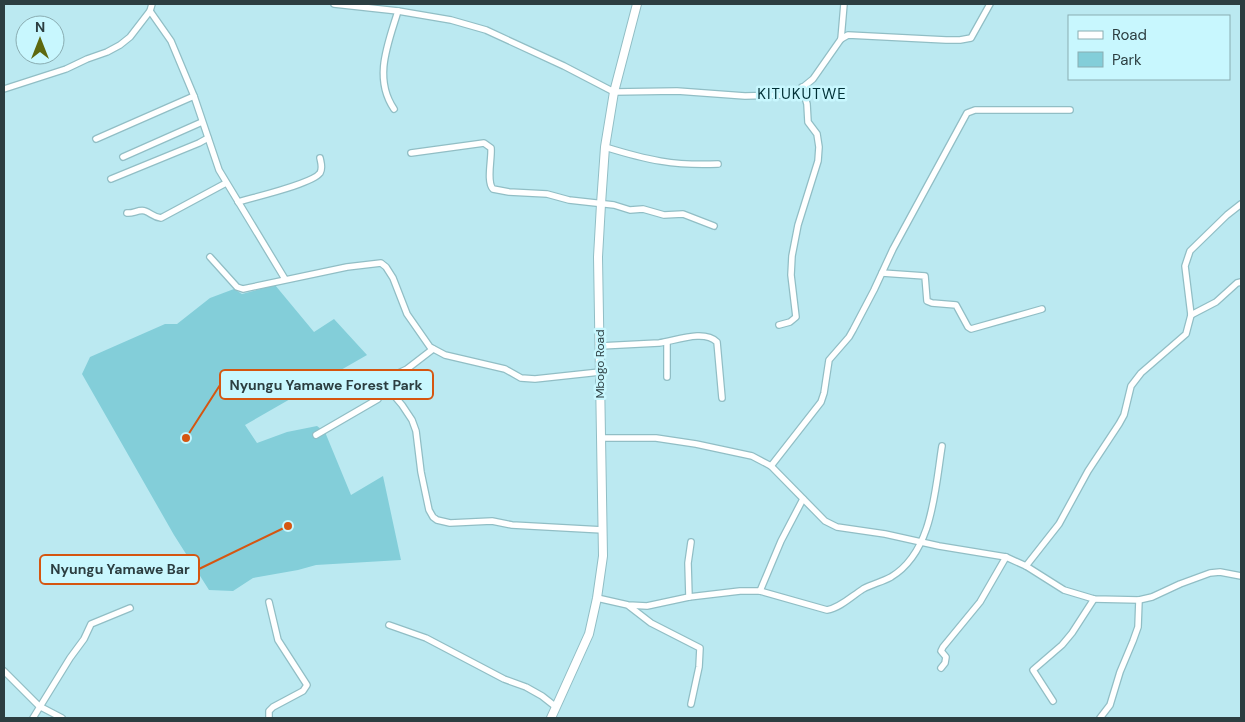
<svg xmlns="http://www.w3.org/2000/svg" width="1245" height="722" viewBox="0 0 1245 722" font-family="'DM Sans',sans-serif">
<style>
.green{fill:#83ced9}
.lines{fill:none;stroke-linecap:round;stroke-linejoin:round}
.minor-casing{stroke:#91bec5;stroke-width:8}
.secondary-casing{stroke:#91bec5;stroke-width:10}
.minor{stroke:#fff;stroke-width:5.5}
.secondary{stroke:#fff;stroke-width:8}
.labels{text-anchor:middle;stroke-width:5;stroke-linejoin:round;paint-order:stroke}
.street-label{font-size:12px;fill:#2c3e41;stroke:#c8f7fe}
.quarter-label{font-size:15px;letter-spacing:1px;fill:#003036;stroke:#c8f7fe}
.leader{fill:none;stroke:#d55611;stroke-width:2}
.callout-dot{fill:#d55611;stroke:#c8f7fe;stroke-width:2}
.callout{fill:#c8f7fe;stroke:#d55611;stroke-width:2}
.callout-label{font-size:14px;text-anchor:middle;font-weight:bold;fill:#2c3e41}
</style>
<rect width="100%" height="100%" fill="#bbe9f1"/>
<path class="green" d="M 275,285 L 314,332 L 334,319 L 367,355 L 245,425 L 257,443 L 287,432 L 317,426 L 325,432 L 351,495 L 383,476 L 401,560 L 316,565 L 298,570 L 253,578 L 233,591 L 209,590 L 174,535 L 82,374 L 90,357 L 165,324 L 177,324 L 210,298 L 234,289 L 242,294 Z"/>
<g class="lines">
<g class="minor-casing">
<g id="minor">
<path d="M 334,4 L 398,11 L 451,20 L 486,30 L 564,66 L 614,92 L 677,91 L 745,96 L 782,95 L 797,92 L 813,79 L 841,39 L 848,35 L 946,40 L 960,40 L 971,38 L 990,4"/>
<path d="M 150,11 L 171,41 L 194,96 L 219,170 L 285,279"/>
<path d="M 841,39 L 844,4"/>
<path d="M 4,89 L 66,69 L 87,59 L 107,52 L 120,45 L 130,37 L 150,11 L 152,4"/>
<path d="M 394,109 C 373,78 388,44 398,11"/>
<path d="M 96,139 L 194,96"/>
<path d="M 605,147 C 647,160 674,166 718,164"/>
<path d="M 411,153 L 484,143 L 491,148 C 492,159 486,182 493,189 L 509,192 L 547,194 L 569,200 L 614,205 L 630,210 L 643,209 L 664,215 L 683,214 L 714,226"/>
<path d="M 123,157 L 202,122"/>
<path d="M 111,179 L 199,143 L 208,138"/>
<path d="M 238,202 C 254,197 312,184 320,173 C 323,168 321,163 320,158"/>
<path d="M 127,213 C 133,214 139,209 145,211 C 151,213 153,217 161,218 L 226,183"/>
<path d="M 210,257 L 237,287 L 243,289 L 347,267 L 381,263 L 386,267 L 393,278 L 407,314 L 430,347 L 445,355 L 505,369 L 521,378 L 535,379 L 600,372"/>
<path d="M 882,273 L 925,276 L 927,301 L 932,303 L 956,305 L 968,327 L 971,329 L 1042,309"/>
<path d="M 1191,315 L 1216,302 L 1237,283 L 1241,282"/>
<path d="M 779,325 L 790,322 L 796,317 L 791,275 L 792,256 L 798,225 L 818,161 L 819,147 L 817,134 L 808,122 L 807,104 L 802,87"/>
<path d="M 667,342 L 667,377"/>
<path d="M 600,346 C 620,345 640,344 659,343 C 675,341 704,329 717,342 L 722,398"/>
<path d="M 385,385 L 402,405 L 412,420 L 416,431 L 421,472 L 429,510 L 433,517 L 437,520 L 450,523 L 492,521 L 512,525 L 603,530"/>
<path d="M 316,435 L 378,399 L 387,381 L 392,376 L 407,369 L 433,349"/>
<path d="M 601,438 L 656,438 L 696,444 L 752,456 L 771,466 L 825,521 L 837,527 L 885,534 L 939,546 L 1006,557 L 1026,566 L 1064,590 L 1094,599 L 1139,600 L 1152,597 L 1180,584 L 1210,573 L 1220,572 L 1241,576"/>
<path d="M 771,466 L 821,402 L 824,393 L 829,360 L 849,337 L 853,330 L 874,290 L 893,249 L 967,113 L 975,110 L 1070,110"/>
<path d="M 1026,566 L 1059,524 L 1088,471 L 1119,424 L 1124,415 L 1131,386 L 1141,373 L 1186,334 L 1191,315 L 1185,266 L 1190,251 L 1227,215 L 1241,204"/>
<path d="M 760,591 L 781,541 L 803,499"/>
<path d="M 689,597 L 688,563 L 691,542"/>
<path d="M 597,598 L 628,605 L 647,606 L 689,597 L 740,591 L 760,591 L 827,610 C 840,608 852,596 863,589 C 872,584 882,582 891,577 C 933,552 935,489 942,446"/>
<path d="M 269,602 L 278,640 L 307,685 L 303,691 L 273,707 L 269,711 L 269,718"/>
<path d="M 629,606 L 651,623 L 700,648 L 699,667 L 691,704"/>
<path d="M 389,625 L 426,638 L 504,679 L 526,687 L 542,696 L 556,707"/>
<path d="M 941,668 L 945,663 L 946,657 L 941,651 L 943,647 L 980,602 L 1006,557"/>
<path d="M 4,671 L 39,706 L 62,718"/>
<path d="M 1053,701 L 1033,670 L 1062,645 L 1072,633 L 1094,599"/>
<path d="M 33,718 L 70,658 L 84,639 L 91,624 L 130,608"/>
<path d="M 1100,718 L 1110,705 L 1120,672 L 1133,641 L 1138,627 L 1139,600"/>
</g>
</g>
<g class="secondary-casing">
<path id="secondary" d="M 551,718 L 589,634 L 597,598 L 603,556 L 598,257 L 601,204 L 605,147 L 614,92 L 637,4"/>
</g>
<use href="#minor" class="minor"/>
<use href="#secondary" class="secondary"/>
</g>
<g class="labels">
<g class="street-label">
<text transform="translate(600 364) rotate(-90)" y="4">Mbogo Road</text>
</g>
<g class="quarter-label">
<text x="802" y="99">KITUKUTWE</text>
</g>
</g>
<path class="leader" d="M186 438L220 385M288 526L199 569"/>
<g class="callout-dot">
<circle cx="186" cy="438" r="5"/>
<circle cx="288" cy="526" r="5"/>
</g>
<g class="callout">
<rect x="220" y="370" width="213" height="29" rx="5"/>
<rect x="40" y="555" width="159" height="29" rx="5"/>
</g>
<g class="callout-label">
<text x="326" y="390">Nyungu Yamawe Forest Park</text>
<text x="120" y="574">Nyungu Yamawe Bar</text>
</g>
<rect width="1245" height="722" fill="none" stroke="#2c3e41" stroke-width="10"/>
<rect x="1068" y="15" width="162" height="65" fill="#c8f7fe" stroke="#8aadb2"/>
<rect x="1078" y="31" width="25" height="8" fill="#ffffff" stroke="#8aadb2"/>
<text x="1112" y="40" font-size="15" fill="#2c3e41">Road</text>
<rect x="1078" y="52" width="25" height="15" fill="#83ced9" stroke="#8aadb2"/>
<text x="1112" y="65" font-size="15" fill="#2c3e41">Park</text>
<g transform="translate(40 40)"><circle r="24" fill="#c8f7fe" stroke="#8aadb2"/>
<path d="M0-4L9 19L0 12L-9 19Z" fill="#5e690e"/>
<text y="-8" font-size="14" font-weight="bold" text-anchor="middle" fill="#2c3e41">N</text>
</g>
</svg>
